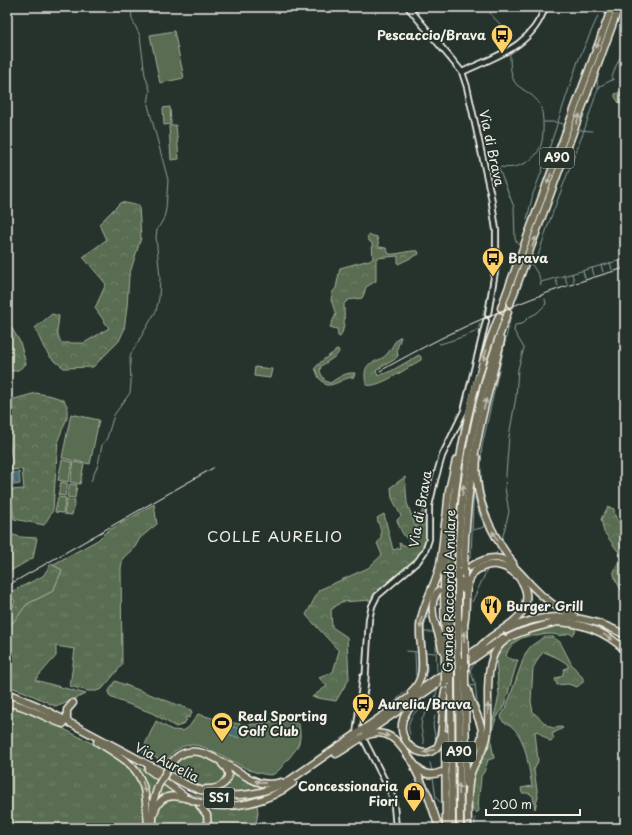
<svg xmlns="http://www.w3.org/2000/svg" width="632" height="835" viewBox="0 0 632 835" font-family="'Playpen Sans',sans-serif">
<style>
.grass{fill:url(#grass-tufts);stroke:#a6af9c}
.forest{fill:url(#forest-crowns);stroke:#a6af9c}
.pitch{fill:#596d51;stroke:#a6af9c}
.water{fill:url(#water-ripples);stroke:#8da29f}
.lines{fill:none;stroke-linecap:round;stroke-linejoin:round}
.stream{stroke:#8da29f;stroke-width:1}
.secondary-tunnel{stroke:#455049;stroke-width:4.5;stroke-dasharray:4.5 2;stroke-linecap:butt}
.secondary-casing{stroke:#f4f1e8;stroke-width:8}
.highway-casing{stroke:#f4f1e8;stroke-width:9}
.secondary{stroke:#26332d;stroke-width:4.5}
.highway{stroke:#706e59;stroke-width:6}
.rail{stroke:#f4f1e8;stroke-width:1}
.highway-bridge-casing{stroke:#f4f1e8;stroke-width:9;stroke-linecap:butt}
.highway-bridge{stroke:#706e59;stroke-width:6}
.oneway{fill:#bfbdaf}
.labels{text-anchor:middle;stroke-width:3.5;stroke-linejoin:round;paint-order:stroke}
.shield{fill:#26332d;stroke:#b6b8b0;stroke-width:1}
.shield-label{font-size:12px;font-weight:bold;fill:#f4f1e8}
.poi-label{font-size:13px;font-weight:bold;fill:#f4f1e8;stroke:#26332d;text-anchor:start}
.street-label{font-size:13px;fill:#f4f1e8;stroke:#26332d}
.quarter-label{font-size:15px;letter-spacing:1px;fill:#f4f1e8;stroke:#26332d}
</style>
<defs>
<pattern id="grass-tufts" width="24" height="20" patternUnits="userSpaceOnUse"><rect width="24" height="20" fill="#596d51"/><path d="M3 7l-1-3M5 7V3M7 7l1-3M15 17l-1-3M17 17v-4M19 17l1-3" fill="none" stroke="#71826a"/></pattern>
<pattern id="forest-crowns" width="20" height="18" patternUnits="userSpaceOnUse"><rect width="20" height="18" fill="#596d51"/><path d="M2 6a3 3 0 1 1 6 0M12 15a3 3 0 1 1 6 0" fill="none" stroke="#71826a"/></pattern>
<pattern id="water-ripples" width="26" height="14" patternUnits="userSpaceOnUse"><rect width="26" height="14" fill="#496d6e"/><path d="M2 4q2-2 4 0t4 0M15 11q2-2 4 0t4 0" fill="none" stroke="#648283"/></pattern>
</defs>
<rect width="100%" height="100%" fill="#26332d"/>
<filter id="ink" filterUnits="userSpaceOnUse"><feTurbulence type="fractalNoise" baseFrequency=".025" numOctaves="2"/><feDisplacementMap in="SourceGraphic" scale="8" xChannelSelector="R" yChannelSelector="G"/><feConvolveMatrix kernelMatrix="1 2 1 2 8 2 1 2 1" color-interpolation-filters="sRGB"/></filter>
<g filter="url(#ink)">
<g class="grass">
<path d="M 338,349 L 339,352 L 336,356 L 321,366 L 320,372 L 325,381 L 330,383 C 338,378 345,372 355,373 L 354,377 C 344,377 336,386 326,385 L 319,378 L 315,368 C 321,360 331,355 338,349 Z"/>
<path d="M 154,504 L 157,524 L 140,538 L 135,547 L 123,558 L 121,568 L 122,665 L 108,682 L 102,689 L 96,691 L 88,691 L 70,686 L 75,649 L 56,646 L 56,656 L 35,680 L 86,694 L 61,705 L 55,706 L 25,692 L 7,686 L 7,630 L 27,604 L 53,591 L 62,570 L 52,565 L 98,540 L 106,532 Z"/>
<path d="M 115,681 L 191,710 L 192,713 L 189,718 L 186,717 L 185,719 L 187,720 L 182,725 L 176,727 L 152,713 L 112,698 L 109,696 L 109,691 Z"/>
<path d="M 7,700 L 105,750 L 133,769 L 142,786 L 146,828 L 7,828 Z"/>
<path d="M 194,753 C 206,757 217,760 225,770 L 225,781 L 209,788 L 191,783 L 169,773 C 175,760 180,756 194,753 Z"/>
<path d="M 134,764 L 159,779 L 151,801 L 149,819 C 148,799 148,780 134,764 Z"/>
<path d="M 230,770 L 271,786 C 254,792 234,794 216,791 C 228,787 228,781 230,770 Z"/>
<path d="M 164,784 L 180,795 L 161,796 L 158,792 Z"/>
<path d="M 178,789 C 199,798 219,801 241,802 L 223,805 L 195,799 Z"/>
<path d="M 173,799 C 185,800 198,804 204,815 C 206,818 205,824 205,828 L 156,828 C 155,813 156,802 173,799 Z"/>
<path d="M 204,805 L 257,805 L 258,813 L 255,828 L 210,828 L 210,816 Z"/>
</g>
<g class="forest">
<path d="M 625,90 L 625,104 L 619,103 L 615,97 L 615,94 Z"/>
<path d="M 121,202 L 139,206 L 141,238 L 129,276 L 127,307 L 124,330 L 119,341 L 93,367 L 64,368 L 51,358 L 44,348 L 35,328 L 52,314 L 59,316 L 57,332 L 61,343 L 84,343 L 109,328 L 95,308 L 106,284 L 83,257 L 106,240 L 99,224 Z"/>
<path d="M 370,235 L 377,237 L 379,247 L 386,248 L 389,254 C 399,255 408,250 418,251 L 419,254 L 398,264 L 398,256 L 376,258 L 376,281 L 366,287 L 364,294 L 362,298 L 348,300 L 344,304 C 344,315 346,327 340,337 L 338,336 L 337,329 L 330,327 L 336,314 L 331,300 L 332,293 L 336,288 L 340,268 L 373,259 L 372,243 L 369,241 L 367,237 Z"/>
<path d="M 7,320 L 20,342 L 26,364 C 20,369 15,374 7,369 Z"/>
<path d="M 399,337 L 401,337 L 397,349 L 398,356 L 394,360 L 378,369 L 376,371 L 378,376 L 391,371 L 419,355 L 421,357 L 421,360 C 410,366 378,389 366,385 C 361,356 376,367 388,353 C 392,348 394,342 399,337 Z"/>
<path d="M 36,393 L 52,396 L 64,400 L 67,406 L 67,418 L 58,440 L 53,510 L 44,525 L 14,519 L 10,490 L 24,489 L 22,469 L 10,470 L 12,461 L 9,441 L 7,440 L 7,401 Z"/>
<path d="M 405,477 L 407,503 L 416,528 L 425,504 L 427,503 C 429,519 427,535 424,551 L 372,600 L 341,602 L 331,610 L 332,627 L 347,637 L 349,679 L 336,701 L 312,697 L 327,686 L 319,678 L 333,672 L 339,651 L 306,615 L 319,590 L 368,568 L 382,555 L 377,543 C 385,538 379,526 377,518 L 384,514 L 393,550 L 400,548 L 399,543 L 406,546 L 411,542 C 403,537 400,529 397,520 L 401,516 L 392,498 L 391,487 Z"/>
<path d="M 608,507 L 614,509 C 614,517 618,523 625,527 L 625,596 L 616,581 L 614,574 L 614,570 L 620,559 L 620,554 L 604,532 L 601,519 Z"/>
<path d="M 7,533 L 20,537 L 37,538 L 33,558 L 7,573 Z"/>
<path d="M 51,564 L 62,570 L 53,591 L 27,604 L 7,630 L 7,619 L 15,601 L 7,594 L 43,576 Z"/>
<path d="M 563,626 L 574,627 L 576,630 L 573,635 L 568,633 C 561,638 558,634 550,634 C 545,634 541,635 537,636 C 534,636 530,635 528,636 C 518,638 507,647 506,657 L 514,660 L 518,660 L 517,663 L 504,706 L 496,719 L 493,727 L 491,742 L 494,758 L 488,760 L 484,772 L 481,776 C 481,787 477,799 479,811 L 476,813 L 473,810 L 470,804 L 471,789 L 476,769 L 488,743 L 490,725 L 493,721 L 499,695 L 496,659 L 506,643 L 521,635 L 547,627 Z"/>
<path d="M 544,637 L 553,637 L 560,642 L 572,665 L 583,678 L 583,682 L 577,687 L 568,684 L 557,685 L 555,679 L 562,676 L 565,668 L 568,668 L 568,665 C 562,659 551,655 544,652 L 539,657 L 533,668 L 531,702 L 533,712 L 548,726 L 553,728 L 561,727 L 563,728 L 552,734 L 554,738 L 551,742 L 537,731 L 535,732 L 538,761 L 534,770 L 538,796 L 535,809 L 533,796 L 529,793 L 522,793 L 521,788 L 532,786 C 528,766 526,728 503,722 L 501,716 L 506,708 L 525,654 L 531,646 Z"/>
</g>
<g class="pitch">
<path d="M 174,31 L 184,78 L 160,83 L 150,35 Z"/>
<path d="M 170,107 L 171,124 L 164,125 L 163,108 Z"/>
<path d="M 176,125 L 179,159 L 171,160 L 169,126 Z"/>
<path d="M 255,367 L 272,369 L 270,378 L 254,376 Z"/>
<path d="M 71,414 L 99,420 L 90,464 L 62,458 Z"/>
<path d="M 62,460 L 73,462 L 68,482 L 58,480 Z"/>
<path d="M 74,462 L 84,464 L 80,484 L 70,482 Z"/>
<path d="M 61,482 L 68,484 L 65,496 L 58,495 Z"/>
<path d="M 70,484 L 77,485 L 75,498 L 67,497 Z"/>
<path d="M 58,497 L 66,498 L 63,513 L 55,512 Z"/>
<path d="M 67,499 L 75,500 L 72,515 L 64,514 Z"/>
<path d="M 198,714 C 229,723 254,731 285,716 L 299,725 C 302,741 299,746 289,758 C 284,763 279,773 271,775 C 268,775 263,774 259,773 C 236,769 201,733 178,749 C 172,752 169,757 165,762 L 142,751 L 156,721 L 172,730 L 183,731 L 189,727 Z"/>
</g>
<g class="water">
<path d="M 19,472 L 20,484 L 14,485 L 13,473 Z"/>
<path d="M 231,726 L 241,730 L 239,738 L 228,734 Z"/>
</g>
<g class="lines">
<g class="stream">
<path d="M 487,7 C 494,24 509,24 510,46"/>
<path d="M 510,52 C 510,61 510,79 517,85 C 524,91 536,96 540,105 C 544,114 544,136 541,145 C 536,161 517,170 501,167 L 499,169 L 514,207 L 515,239 L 519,245"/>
<path d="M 597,79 L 598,88"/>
<path d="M 611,80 L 616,66 L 625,48"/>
<path d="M 544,122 L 557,122 L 563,124"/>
<path d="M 579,130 L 592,131"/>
<path d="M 527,219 L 533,194 L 540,176 L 578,61 L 598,16"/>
<path d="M 619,260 L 621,267"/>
<path d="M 610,262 L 612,270"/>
<path d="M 531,263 L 539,276 L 541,285"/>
<path d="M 531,264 L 537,259 L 548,225 L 585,128 L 596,94 L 600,86 L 614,79"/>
<path d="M 601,265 L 603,272"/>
<path d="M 592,268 L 594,275"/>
<path d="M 583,271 L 585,278"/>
<path d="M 572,274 L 574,281"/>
<path d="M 564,275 L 567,283"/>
<path d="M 555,278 L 558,286"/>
<path d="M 541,282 L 625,259"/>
<path d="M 484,313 L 484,309 L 486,308"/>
<path d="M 483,314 L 483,316"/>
<path d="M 439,343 L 440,344 C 447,342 473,334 478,330 C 479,328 479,325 480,323"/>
<path d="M 91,481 L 98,465 L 102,445 L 107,438 L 114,415 L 130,393 L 131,383 L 130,358 L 131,354 L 156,311 L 159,298 L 160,278 L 156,237 L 157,230 L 164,218 L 166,209 L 168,180 L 148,105 L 150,90 L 145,75 L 140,36 L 132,19 L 131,7"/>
<path d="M 488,509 C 480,488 480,468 482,446 L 510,320"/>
<path d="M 473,530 L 485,527 L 479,513 L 475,497"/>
<path d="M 502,539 L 509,512 L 505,488 L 509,436 L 516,397 L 518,369 L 524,348 L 514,331 L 515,325 L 522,324 L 529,317 L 537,313 L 546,304 L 545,299"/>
<path d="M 494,556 L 497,552"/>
<path d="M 469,559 L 471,556 L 474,483"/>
<path d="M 472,602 L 487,570"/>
<path d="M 435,604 L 440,604"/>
<path d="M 438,623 L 439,626 L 441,626"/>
<path d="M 417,628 L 418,677"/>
<path d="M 425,632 L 434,632"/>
<path d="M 406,651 L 417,652"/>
<path d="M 415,652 L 416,676"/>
<path d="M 425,652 L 435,653"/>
<path d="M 475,663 L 470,670 L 475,684 L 477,703 L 485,725"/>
<path d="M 437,671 L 436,648 L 437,640"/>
<path d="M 424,680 L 427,670 L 424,627 L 429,608"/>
<path d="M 491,683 L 492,719"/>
<path d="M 470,685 L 475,686"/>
<path d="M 397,699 L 410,688"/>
<path d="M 468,707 C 475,719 484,732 474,745"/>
<path d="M 435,716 L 433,725 L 436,741"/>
<path d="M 410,734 C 404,720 417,710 427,702"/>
<path d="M 424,744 L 421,727 L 422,719 L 435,699 L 437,690"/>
<path d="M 430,763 L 432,771"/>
<path d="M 433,777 L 436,798 L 440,802"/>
<path d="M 475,818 L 475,828"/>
</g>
<path class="secondary-tunnel" d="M 361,710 L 361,725 L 364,740"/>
<g class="secondary-casing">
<g id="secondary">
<path d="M 408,7 L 462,72 L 467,87 L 491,196 L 496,230 L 496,265 L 488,314"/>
<path d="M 462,72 C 496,56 532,47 545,7"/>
<path d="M 361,710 L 365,685 L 369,619 L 372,606 L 377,596 L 418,561 L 425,551 L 429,539 L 429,506 L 435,480 L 442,456 L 464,411 L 486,321"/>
<path d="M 356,735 L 363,677"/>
<path d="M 364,740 L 391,793 L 394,805 L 396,828"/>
</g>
</g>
<g class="highway-casing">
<g id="highway">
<path d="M 510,304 L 619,7"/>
<path d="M 501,308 L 612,7"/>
<path d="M 477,458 C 473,498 490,532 513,563"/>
<path d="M 446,520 L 449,490 L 456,460"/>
<path d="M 464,567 C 465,520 470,473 480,427 C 486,398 495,369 501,340"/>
<path d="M 470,567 C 501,547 511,563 531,585 C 543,598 557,609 574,615"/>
<path d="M 458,571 C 459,481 476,396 508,312"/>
<path d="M 464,574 L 464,590"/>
<path d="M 450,576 C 451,548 452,521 455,493 C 462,433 477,372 499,316"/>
<path d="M 458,578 L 458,656"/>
<path d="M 444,580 L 445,549"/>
<path d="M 450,583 L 451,661"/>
<path d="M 444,588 L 445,666"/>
<path d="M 438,591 C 425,609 439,629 442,649"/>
<path d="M 464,622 L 465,651"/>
<path d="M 553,622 C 580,622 605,631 625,650"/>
<path d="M 464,624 C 468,609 463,592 470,579 C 473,572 476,570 483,567 C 506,557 535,584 524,608 C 517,625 491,633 479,648"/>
<path d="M 506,630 C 544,610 588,614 625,635"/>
<path d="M 470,654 L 482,646"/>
<path d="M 470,661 L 503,638"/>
<path d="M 459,671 L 460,828"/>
<path d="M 465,672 L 466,784"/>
<path d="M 451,681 L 452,828"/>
<path d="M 468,690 C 471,712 496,734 471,752"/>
<path d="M 411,692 C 431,674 418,648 420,625 C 422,605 434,588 439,569 C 443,552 443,534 446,517"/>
<path d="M 7,693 L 38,706 L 189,786 C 222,800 259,798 290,780 L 440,676"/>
<path d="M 7,703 C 22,703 47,719 63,724"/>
<path d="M 415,703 C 382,730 419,766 436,748 C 445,739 441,705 445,691"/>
<path d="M 67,719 L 67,710 L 73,703"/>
<path d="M 366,733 L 440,682"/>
<path d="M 445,734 L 446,828"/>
<path d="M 97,742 C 107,748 117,754 126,761 C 148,778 146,803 148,828"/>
<path d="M 336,754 C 348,748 359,737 371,734 C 409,726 408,787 441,772"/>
<path d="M 170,765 C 191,732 228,768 251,779 C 260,784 271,785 281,782"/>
<path d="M 148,769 L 186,797"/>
<path d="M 415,769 L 428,795 L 439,828"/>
<path d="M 206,789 C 222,790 237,777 222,764"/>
<path d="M 201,803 C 231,811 269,802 293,783"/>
<path d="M 199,805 L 207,815 L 208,828"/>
<path d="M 152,821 C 156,801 164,792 185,798"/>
<path d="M 153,828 L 153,802 L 158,786"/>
<path d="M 468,828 C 468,810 466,790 471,773 C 475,760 485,750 487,737 C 489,725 488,712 488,700 C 487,638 503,636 557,622"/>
</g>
</g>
<use href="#secondary" class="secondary"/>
<use href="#highway" class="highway"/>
<g class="rail">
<path d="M 380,371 C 419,349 459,328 501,311 C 541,294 583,280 625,268"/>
<path d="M 7,586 L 213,468"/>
</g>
<g class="highway-bridge-casing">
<g id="highway-bridge">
<path d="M 458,571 L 458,578"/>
<path d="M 464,574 L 464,567"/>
<path d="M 450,583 L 450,576"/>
<path d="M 444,588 L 444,580"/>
<path d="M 465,651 L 465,672"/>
<path d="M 458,656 L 459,671"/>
<path d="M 451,661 L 451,681"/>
<path d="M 445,685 L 445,666"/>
<path d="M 158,786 L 170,765"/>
<path d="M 185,798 L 201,803"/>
</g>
</g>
<use href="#highway-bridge" class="highway-bridge"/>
</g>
<defs><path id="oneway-solid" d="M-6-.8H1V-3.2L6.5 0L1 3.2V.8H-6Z"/></defs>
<g class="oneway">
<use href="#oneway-solid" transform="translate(598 43) rotate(111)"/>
<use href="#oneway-solid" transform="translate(578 119) rotate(-70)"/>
<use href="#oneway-solid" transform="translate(549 179) rotate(110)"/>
<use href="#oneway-solid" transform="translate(534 242) rotate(-70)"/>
<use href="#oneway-solid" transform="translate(485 355) rotate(107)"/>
<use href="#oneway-solid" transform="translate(485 404) rotate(-75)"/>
<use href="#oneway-solid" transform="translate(463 490) rotate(-83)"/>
<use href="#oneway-solid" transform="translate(495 536) rotate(-120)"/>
<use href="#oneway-solid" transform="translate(421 623) rotate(97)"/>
<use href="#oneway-solid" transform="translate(464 637) rotate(-91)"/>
<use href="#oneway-solid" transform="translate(608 637) rotate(32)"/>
<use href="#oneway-solid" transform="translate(488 709) rotate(-90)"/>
<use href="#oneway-solid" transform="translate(384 735) rotate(11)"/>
<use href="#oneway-solid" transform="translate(429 751) rotate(165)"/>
<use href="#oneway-solid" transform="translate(260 782) rotate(-167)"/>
<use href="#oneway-solid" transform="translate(144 787) rotate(76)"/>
<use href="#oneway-solid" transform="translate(459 789) rotate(-91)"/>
</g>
</g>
<defs>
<g id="bus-pin" transform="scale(1.15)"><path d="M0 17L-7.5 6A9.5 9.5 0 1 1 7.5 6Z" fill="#ffd166" stroke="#26332d"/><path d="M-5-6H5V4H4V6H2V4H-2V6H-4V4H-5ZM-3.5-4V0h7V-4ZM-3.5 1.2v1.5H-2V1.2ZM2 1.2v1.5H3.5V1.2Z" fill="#111"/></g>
<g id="restaurant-pin" transform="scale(1.15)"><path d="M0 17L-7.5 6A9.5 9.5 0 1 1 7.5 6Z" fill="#ffd166" stroke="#26332d"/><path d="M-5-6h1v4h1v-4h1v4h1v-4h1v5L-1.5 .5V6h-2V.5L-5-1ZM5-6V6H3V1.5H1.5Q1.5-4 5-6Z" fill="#111"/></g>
<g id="stadium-pin" transform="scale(1.15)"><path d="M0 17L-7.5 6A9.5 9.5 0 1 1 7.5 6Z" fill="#ffd166" stroke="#26332d"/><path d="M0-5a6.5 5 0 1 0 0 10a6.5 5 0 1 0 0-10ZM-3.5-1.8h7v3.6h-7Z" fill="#111"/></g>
<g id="shop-pin" transform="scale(1.15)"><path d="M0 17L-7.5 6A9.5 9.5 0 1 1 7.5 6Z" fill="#ffd166" stroke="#26332d"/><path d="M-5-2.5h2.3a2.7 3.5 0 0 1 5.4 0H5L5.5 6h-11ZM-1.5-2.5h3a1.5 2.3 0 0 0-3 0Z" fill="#111"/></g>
</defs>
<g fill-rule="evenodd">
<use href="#bus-pin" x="502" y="35"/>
<use href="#bus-pin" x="493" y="258"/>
<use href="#restaurant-pin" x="491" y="606"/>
<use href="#bus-pin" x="363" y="704"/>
<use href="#stadium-pin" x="222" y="723"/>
<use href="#shop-pin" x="414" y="793"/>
</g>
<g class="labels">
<g class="shield">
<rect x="540" y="148" width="34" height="20" rx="3"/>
<rect x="442" y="742" width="34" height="20" rx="3"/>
<rect x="204" y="788" width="30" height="20" rx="3"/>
</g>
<g class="shield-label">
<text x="557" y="162">A90</text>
<text x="459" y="756">A90</text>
<text x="219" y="802">SS1</text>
</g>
<g class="poi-label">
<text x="486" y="40" text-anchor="end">Pescaccio/Brava</text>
<text x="508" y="263">Brava</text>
<text x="506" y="611">Burger Grill</text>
<text x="378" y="709">Aurelia/Brava</text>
<text x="238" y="721">Real Sporting<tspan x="238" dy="15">Golf Club</tspan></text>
<text x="398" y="791" text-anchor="end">Concessionaria<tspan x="398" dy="15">Fiori</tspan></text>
</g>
<g class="street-label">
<text transform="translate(492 148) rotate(78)" y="5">Via di Brava</text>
<text transform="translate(420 509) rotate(-80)" y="5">Via di Brava</text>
<text transform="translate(449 591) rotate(-89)" y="5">Grande Raccordo Anulare</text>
<text transform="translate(167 762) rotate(27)" y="5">Via Aurelia</text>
</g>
<g class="quarter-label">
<text x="275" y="542">COLLE AURELIO</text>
</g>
</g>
<rect width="632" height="835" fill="none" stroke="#26332d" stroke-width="24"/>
<rect x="12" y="12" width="608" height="811" fill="none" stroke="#f4f1e8" stroke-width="1.5" filter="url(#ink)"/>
<path d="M486 809v6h94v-6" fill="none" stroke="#f4f1e8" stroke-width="2"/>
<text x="492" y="809" font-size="12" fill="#f4f1e8" stroke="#26332d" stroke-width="3" paint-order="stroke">200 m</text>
</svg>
